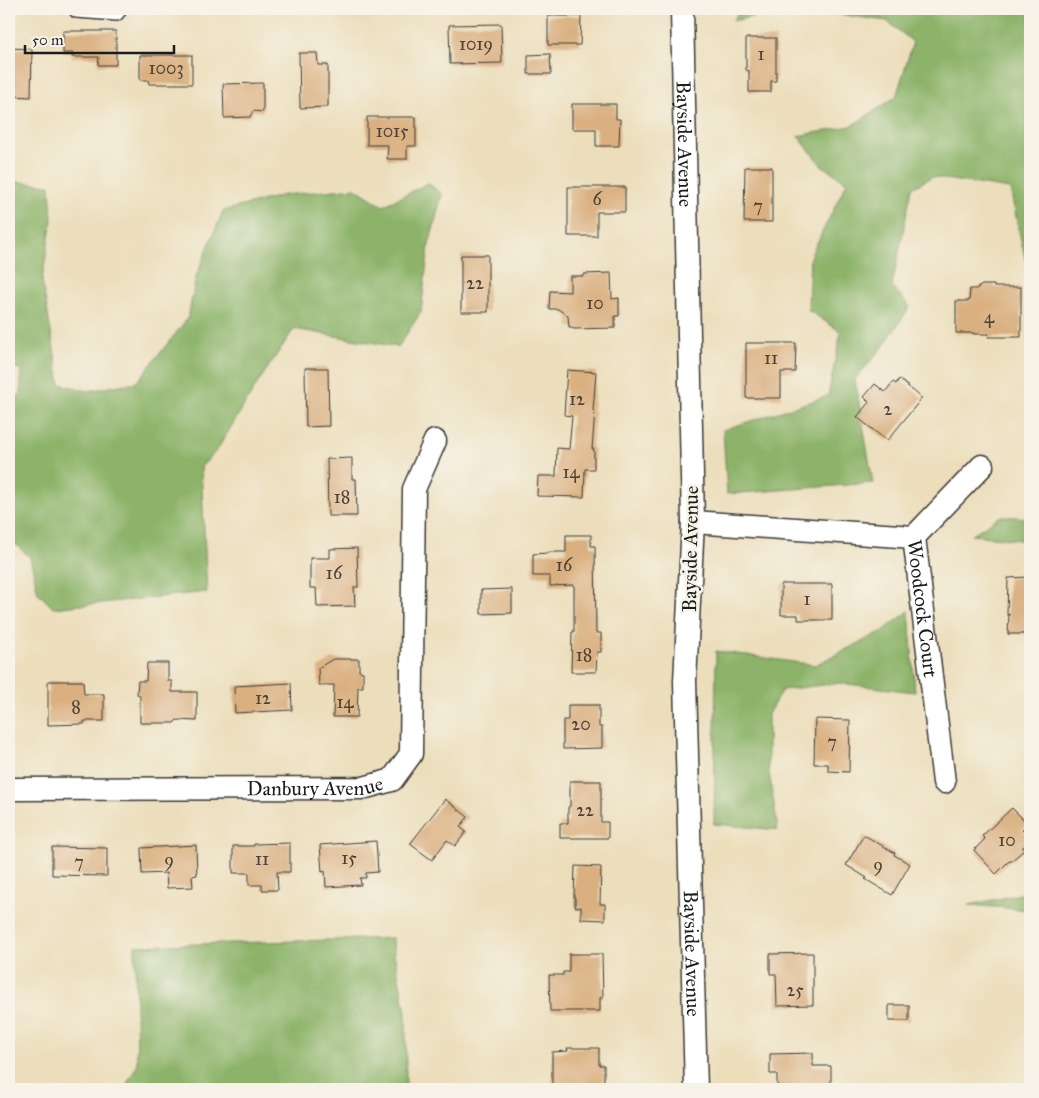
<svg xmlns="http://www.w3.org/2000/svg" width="1039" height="1098" viewBox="0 0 1039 1098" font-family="'IM FELL Great Primer',serif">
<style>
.forest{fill:#8cb369;stroke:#546842}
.building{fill:#dab081}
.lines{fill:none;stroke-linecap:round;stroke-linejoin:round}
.lane-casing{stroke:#3b3934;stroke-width:14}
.street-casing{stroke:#3b3934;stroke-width:25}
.lane{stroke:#fff;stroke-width:11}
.street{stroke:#fff;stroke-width:22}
.labels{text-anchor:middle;stroke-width:5;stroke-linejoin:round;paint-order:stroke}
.number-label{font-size:18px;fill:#4c4135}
.street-label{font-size:20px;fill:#1c1c1c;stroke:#f7f3e8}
</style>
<rect width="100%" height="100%" fill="#f7f3e8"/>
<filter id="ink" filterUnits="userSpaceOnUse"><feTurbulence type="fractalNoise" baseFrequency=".02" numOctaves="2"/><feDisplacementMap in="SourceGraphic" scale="10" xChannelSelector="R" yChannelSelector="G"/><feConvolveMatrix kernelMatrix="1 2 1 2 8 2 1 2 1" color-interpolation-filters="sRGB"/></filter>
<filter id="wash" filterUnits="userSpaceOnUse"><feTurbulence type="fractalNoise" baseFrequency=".0096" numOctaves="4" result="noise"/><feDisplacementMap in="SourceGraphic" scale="20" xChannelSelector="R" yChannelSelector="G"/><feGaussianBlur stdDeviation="1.12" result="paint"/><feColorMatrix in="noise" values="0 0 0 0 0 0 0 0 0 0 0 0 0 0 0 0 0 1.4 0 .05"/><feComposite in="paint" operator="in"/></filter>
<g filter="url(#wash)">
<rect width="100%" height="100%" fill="#ecdebb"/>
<g class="forest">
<path d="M 740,9 L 785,9 L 733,21 Z"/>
<path d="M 800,9 L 1030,9 L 1030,282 L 1010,189 L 932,177 L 912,188 L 892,286 L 910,307 L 882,348 L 855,379 L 873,483 L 727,494 L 723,430 L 828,396 L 841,332 L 808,310 L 810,257 L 847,182 L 821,165 L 798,136 L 851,126 L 896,97 L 913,42 L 887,21 Z"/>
<path d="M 9,181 L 50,185 L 52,220 L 42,280 L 60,384 L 88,391 L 137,382 L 188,318 L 196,277 L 223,211 L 284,195 L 355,188 L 383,206 L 428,183 L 442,194 L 429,245 L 421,312 L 398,347 L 294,329 L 257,384 L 217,450 L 201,467 L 207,592 L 53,608 L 38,593 L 30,557 L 9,539 L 9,407 L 21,393 L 21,369 L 9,367 Z"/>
<path d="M 1001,516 L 1030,518 L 1030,541 L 971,535 Z"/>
<path d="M 909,611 L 915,692 L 839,683 L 782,690 L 768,714 L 768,765 L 778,830 L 714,824 L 716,651 L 815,665 L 883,631 Z"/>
<path d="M 1030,892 L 1030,910 L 969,905 Z"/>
<path d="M 393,938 L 394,954 L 406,1012 L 406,1089 L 124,1089 L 137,1065 L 135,946 Z"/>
</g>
<g id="blocks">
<g class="building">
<path d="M 548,16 L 581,16 L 580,45 L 548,45 Z"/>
<path d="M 501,24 L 502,63 L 450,64 L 449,25 Z"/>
<path d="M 63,31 L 116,31 L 116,65 L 98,65 L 99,57 L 72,57 L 73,53 L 63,53 Z"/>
<path d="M 746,38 L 776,38 L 776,81 L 771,81 L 771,92 L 749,92 L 749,71 L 746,70 Z"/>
<path d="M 9,48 L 32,49 L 31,97 L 9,96 Z"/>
<path d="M 299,53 L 317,53 L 318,65 L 328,65 L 328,107 L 300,108 Z"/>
<path d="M 550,54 L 551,74 L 528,74 L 528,55 Z"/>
<path d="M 140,55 L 192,55 L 192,84 L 149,84 L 148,80 L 140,80 Z"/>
<path d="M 263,83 L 263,112 L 253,111 L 250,117 L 224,118 L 223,84 Z"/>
<path d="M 572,104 L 616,104 L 616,119 L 620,119 L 619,146 L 596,146 L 596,129 L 572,129 Z"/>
<path d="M 367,117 L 416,117 L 416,146 L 407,146 L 407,159 L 387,159 L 388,145 L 367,145 Z"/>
<path d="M 745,167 L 772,167 L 772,222 L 744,222 Z"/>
<path d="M 568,187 L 625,187 L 625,212 L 597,212 L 597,236 L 568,236 Z"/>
<rect x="461" y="255" width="27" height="57"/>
<path d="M 611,273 L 612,299 L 619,298 L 619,316 L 615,316 L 615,328 L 573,329 L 573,327 L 569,327 L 568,316 L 558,309 L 549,309 L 550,291 L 570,292 L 570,276 L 584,276 L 584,274 Z"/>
<path d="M 982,285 L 994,285 L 994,287 L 1021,287 L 1021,337 L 988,337 L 989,334 L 974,334 L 974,333 L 956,333 L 956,301 L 969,301 L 970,289 L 976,289 Z"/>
<path d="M 746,343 L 796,343 L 795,372 L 781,372 L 781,398 L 746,398 Z"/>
<path d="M 305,368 L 328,368 L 329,426 L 306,427 Z"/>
<path d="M 567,370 L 596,372 L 593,411 L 595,411 L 592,449 L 594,449 L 594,469 L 585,469 L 584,497 L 537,496 L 538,476 L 556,476 L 557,448 L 569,449 L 572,416 L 564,415 Z"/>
<path d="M 899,379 L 922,398 L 887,441 L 857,417 L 869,402 L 864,397 L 875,384 L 885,392 L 893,382 L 896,384 Z"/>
<path d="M 352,458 L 352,479 L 356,479 L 357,516 L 328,516 L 327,459 Z"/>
<path d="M 566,535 L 591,535 L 591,546 L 595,546 L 596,633 L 601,633 L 601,652 L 597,652 L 596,672 L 571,672 L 572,632 L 574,632 L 574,585 L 550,586 L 550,576 L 533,576 L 533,554 L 548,553 L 549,552 L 566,552 Z"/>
<path d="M 357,548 L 358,587 L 354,587 L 355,606 L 317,607 L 316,588 L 310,588 L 310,558 L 330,558 L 330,549 Z"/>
<path d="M 1030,577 L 1030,634 L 1008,634 L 1009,614 L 1007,615 L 1008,578 Z"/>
<path d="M 781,584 L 832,584 L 832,620 L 798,620 L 798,615 L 781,615 Z"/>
<path d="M 512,589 L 512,613 L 481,614 L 481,590 Z"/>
<path d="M 333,659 L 359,659 L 359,671 L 363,672 L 363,687 L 358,687 L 357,717 L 333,717 L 334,685 L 319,685 L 318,668 Z"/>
<path d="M 147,663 L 168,663 L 168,681 L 172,681 L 172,692 L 197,692 L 197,721 L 177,720 L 174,723 L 140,723 L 140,696 L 137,694 L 138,681 L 146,681 Z"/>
<path d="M 48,681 L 83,681 L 84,694 L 104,694 L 104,721 L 84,721 L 84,724 L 48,725 Z"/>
<path d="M 291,683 L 292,710 L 235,713 L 234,686 Z"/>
<path d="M 568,705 L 599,705 L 599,727 L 602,727 L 602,748 L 563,749 L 563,720 L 568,720 Z"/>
<path d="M 815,719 L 850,720 L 849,772 L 828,771 L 828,764 L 814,764 Z"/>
<path d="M 570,781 L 601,781 L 601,822 L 608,822 L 608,838 L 560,838 L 560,823 L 568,823 L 568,807 L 570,806 Z"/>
<path d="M 445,799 L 468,817 L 460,827 L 466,832 L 455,846 L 447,840 L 432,860 L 410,844 Z"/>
<path d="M 1012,808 L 1028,824 L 1022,830 L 1030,839 L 1030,841 L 1022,848 L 1024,850 L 1010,862 L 1009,861 L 996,874 L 974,850 L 985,839 L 982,836 Z"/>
<path d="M 864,835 L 895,853 L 894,855 L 910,864 L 892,895 L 865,879 L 867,878 L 846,865 Z"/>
<path d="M 376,841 L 378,872 L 366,873 L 366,878 L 360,878 L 361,885 L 326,887 L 325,871 L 322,872 L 320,845 Z"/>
<path d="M 290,843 L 290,872 L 277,872 L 278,890 L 262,890 L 262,885 L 249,885 L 249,873 L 233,873 L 233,846 L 254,846 L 254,844 Z"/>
<path d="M 196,845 L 197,875 L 192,876 L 193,887 L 167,888 L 166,873 L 142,874 L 141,848 Z"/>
<path d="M 52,847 L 107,848 L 107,876 L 52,875 Z"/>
<path d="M 575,866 L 601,867 L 600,904 L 605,904 L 605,920 L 581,919 L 581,907 L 575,907 L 575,898 L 574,898 Z"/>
<path d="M 813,953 L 813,1005 L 777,1006 L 776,974 L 770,974 L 770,954 Z"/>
<path d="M 569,954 L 602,954 L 603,998 L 600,998 L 600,1011 L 550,1011 L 549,975 L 563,975 L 563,972 L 569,972 Z"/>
<rect x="889" y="1005" width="20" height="16"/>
<path d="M 567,1048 L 599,1048 L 599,1065 L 604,1065 L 604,1089 L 552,1089 L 552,1052 L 568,1051 Z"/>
<path d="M 813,1053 L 813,1066 L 831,1066 L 831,1089 L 777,1089 L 777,1074 L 770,1074 L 770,1054 Z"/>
</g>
</g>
</g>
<g filter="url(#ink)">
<use href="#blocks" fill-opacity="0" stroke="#3b3934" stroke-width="1"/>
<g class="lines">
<g class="lane-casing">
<path id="lane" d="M 74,9 L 76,12 L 117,15 L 122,9"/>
</g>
<g class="street-casing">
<g id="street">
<path id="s1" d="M 682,9 L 693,522 L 685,681 L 696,1089"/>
<path d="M 693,522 L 914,537"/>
<path id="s2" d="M 914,537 L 944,782"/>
<path d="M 914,537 L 982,466"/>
<path id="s3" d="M 9,789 L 363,788 L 392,780 L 411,754 L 414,489 L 435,441"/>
</g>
</g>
<use href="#lane" class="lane"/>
<use href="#street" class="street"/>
</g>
</g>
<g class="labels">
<g class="number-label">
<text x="476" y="50">1019</text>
<text x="761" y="60">1</text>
<text x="166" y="74">1003</text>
<text x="392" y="137">1015</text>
<text x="597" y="205">6</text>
<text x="758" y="212">7</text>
<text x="475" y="289">22</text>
<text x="595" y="309">10</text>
<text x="989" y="323">4</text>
<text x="771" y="364">11</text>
<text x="577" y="405">12</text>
<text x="888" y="415">2</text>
<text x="571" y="478">14</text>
<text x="342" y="503">18</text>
<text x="564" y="571">16</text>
<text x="334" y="579">16</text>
<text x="807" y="605">1</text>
<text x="584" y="661">18</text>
<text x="263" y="704">12</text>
<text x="345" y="708">14</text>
<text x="76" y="713">8</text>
<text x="581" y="730">20</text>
<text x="832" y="748">7</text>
<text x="585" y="816">22</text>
<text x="1007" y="846">10</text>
<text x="349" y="864">15</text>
<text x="262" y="865">11</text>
<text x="169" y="866">9</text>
<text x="79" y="868">7</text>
<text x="878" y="871">9</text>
<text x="795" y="996">25</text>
</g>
<g class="street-label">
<text dy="7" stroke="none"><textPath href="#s1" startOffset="135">Bayside Avenue</textPath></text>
<text transform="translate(690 549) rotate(-89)" y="7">Bayside Avenue</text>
<text dy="7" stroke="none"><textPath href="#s2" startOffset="72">Woodcock Court</textPath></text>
<text dy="7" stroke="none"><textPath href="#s3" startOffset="306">Danbury Avenue</textPath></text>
<text dy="7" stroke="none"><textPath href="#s1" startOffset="945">Bayside Avenue</textPath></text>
</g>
</g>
<rect width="1039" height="1098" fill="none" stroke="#f7f3e8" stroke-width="30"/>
<path d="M25 45v8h149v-8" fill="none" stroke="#1c1c1c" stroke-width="2.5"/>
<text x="32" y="45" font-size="15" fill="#1c1c1c" stroke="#f7f3e8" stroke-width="4" paint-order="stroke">50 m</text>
</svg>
